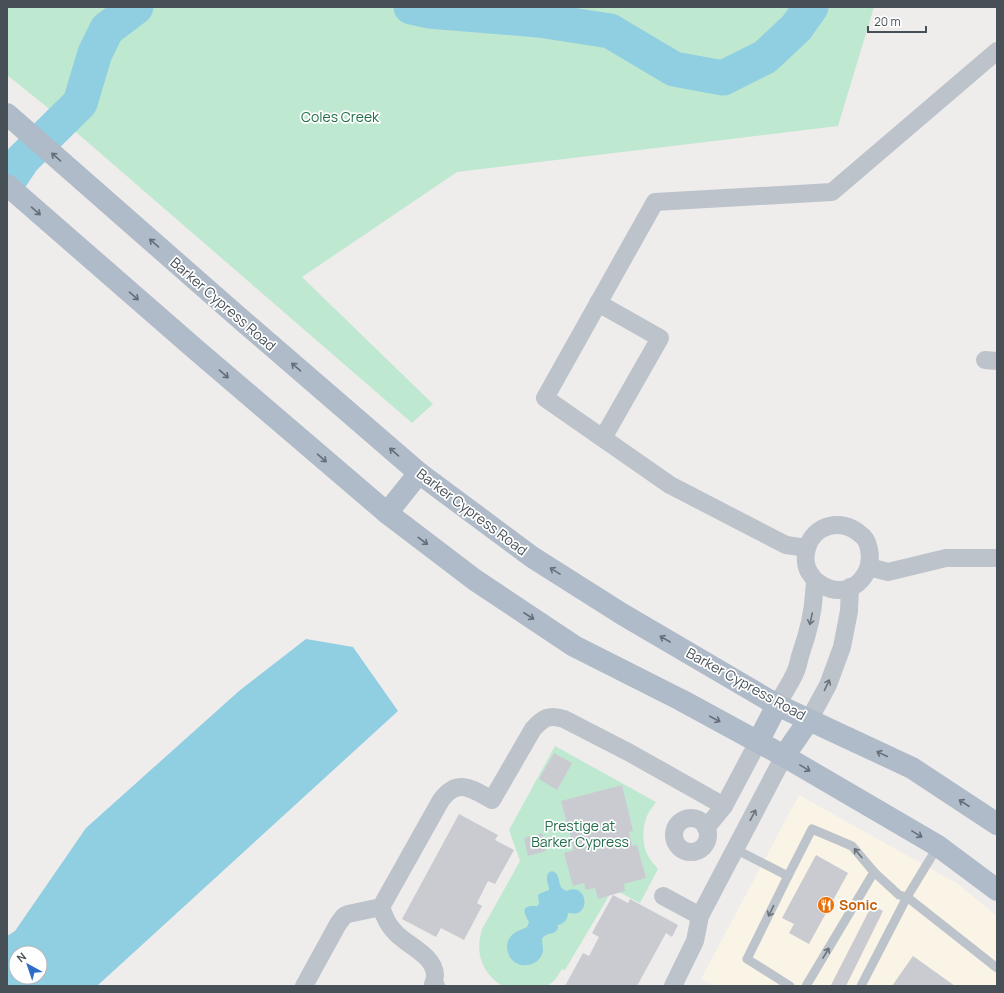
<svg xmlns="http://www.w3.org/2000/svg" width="1004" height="993" viewBox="0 0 1004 993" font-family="Manrope,sans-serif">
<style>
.commercial{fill:#f9f4e6}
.green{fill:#bfe8d0}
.water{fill:#90cee1;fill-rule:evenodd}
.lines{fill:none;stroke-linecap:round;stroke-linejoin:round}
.river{stroke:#90cee1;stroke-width:35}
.building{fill:#cacbd1}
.service{stroke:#bcc3ca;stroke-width:9}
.minor{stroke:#bcc3ca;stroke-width:18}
.primary{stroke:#afbbc8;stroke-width:22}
.oneway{stroke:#666f79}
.oneway2{stroke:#6a727a}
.labels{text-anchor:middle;stroke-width:3.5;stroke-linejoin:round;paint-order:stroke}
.park-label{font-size:14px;fill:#216f4a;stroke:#fff}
.street-label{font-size:14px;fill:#474f57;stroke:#fff}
.food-label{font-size:14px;font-weight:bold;fill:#c56008;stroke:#fff;text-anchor:start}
</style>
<rect width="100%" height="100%" fill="#efecec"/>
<path class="commercial" d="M 799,795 L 958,884 L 997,916 L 997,986 L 715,986 L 701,979 Z"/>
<g class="green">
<path d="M 7,7 L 874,7 L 838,126 L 457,172 L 302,277 L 433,404 L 412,423 L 47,107 L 7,75 Z"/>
<path d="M 555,746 L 656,802 C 653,807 649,811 647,816 C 642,827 642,845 648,856 C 651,861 655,865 658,869 L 640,903 L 613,889 L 565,970 L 562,969 L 555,980 L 547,986 L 502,986 C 481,972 475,953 482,929 L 520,861 L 509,830 Z"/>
</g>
<g class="water">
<path d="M 306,639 L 353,647 L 398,711 L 97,986 L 7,986 L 7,936 L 15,931 L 86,828 L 239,691 ZM 16,953 L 40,953 L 40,977 L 16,977 Z"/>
<path d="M 552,871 L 556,873 C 561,880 557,888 567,891 C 583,883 591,906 578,913 C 575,914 571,913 568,913 C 568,919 564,924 558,925 C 558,937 547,930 542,939 C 542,943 543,947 543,951 C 541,963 526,969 516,963 C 507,958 504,944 511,936 C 516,931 521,930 527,927 L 529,922 C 522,910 522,905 537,906 L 539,904 L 538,895 L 541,893 L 549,890 C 549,883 545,882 548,873 Z"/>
</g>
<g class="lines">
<g class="river">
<path d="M 411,7 L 429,11 L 539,20 L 610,31 L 674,69 L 723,78 L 765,57 L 796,28 L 811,7"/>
<path d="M 7,183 L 23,159 L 80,103 L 95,53 L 107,29 L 136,7"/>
</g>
</g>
<g class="building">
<path d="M 554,753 L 572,763 L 557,790 L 539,779 Z"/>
<path d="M 622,785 L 633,831 L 629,832 L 632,846 L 637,845 L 646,878 L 624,884 L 625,891 L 598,899 L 595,888 L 586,890 L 584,883 L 573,886 L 564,853 L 574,850 L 561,801 Z"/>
<path d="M 459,814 L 498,835 L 495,840 L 514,850 L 495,884 L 488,881 L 477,903 L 482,906 L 464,940 L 441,928 L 436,937 L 402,919 Z"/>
<path d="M 542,833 L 546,851 L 528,856 L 524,838 Z"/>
<path d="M 816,855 L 848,873 L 809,944 L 789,933 L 794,924 L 782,918 Z"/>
<path d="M 613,895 L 628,903 L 630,899 L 678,925 L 672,937 L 666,933 L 637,986 L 565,986 L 583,953 L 589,956 L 599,937 L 592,933 Z"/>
<path d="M 872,905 L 883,911 L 846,986 L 833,986 L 831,985 Z"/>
<path d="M 913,956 L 955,986 L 892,986 Z"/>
</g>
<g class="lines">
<g class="service">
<path d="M 735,849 L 788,876"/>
<path d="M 790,986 L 747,959 L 788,876 L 812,829 L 852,846 L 874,872 L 899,895 L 907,897 L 997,968"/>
<path d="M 806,986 L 874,872"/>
<path d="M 861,986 L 907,897 L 938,846"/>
</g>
<g class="minor">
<path d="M 598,303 L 660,338 L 603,438"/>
<path d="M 985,360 L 997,361"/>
<path d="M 807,548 L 786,545 L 670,485 L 545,398 L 655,202 L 832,192 L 997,51"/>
<path d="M 869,567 L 888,572 L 946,558 L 997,558"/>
<path d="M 777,705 C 783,694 790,684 795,673 C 798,667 799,659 801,653 C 808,633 813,614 814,594 C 814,590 815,586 815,582 C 814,578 811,575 809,572 C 805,565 805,555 807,548 C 814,524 842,518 860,534 C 865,537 868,544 869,549 C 874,573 855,595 831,589 C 824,587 820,584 815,580"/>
<path d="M 809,720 L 828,685 L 842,647 L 849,611 L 850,587"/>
<circle cx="691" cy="835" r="17"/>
<path d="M 706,828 L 724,806 L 758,742"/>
<path d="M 663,896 L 700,916"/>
<path d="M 381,907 C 384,916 387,924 394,931 C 405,945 434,954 435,975 C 435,978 434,982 433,984 L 436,986"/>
<path d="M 304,986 L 338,924 L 344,916 L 348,914 L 381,907 L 441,800 C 458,777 472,789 492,800 L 533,729 C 543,718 549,714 564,719 L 630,753 L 724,806"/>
<path d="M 673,986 L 695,941 L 700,916 L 712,893 L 784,756"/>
</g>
<g class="primary">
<path d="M 7,114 L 236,315 L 419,473 L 532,557 L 622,614 L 777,705 L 912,768 L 997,824"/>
<path d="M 7,185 L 194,348 L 387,513 L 475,580 L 574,646 L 681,700 L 784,756 L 938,846 L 997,890"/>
<path d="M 387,513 L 419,473"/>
<path d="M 758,742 L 777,705"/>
<path d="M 784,756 L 809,720"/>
</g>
</g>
<defs><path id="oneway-shaft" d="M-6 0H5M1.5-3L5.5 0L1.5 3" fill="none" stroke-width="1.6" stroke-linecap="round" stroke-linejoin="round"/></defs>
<g class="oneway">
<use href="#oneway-shaft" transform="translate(56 157) rotate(-139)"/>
<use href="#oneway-shaft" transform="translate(36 211) rotate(41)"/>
<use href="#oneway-shaft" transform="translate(154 243) rotate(-139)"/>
<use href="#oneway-shaft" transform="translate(134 296) rotate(41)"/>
<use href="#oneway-shaft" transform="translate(296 367) rotate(-139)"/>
<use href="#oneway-shaft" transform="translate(224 374) rotate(41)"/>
<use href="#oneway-shaft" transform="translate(394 452) rotate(-139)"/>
<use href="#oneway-shaft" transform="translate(322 458) rotate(41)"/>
<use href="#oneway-shaft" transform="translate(423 541) rotate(37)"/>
<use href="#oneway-shaft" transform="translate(555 571) rotate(-148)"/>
<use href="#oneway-shaft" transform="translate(529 616) rotate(33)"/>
<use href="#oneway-shaft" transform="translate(665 639) rotate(-150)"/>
<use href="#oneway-shaft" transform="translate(715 719) rotate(28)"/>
<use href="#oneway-shaft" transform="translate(882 754) rotate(-155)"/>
<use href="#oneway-shaft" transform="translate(805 768) rotate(31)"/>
<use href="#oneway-shaft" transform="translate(964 803) rotate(-147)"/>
<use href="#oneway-shaft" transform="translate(917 834) rotate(31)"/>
</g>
<g class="oneway2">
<use href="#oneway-shaft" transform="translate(811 619) rotate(102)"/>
<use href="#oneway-shaft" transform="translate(827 685) rotate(-65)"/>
<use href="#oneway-shaft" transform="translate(753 815) rotate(-62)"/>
<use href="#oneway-shaft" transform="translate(858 853) rotate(-130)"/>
<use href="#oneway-shaft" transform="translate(771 911) rotate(116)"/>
<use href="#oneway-shaft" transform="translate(826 953) rotate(-59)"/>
</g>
<defs>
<g id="restaurant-disc" transform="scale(0.9)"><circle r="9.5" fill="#e8710a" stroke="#fff"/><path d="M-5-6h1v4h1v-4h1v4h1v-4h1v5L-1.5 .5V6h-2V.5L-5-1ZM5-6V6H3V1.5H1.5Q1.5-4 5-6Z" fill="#fff"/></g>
</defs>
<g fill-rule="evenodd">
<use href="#restaurant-disc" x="826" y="905"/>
</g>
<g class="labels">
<g class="park-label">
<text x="340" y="122">Coles Creek</text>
<text x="580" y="831">Prestige at<tspan x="580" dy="16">Barker Cypress</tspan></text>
</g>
<g class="street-label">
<text transform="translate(223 304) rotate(41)" y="5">Barker Cypress Road</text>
<text transform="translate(472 512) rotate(37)" y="5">Barker Cypress Road</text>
<text transform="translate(746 684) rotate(29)" y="5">Barker Cypress Road</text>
</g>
<g class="food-label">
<text x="839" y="910">Sonic</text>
</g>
</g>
<rect width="1004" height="993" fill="none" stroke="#474f57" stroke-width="16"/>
<g transform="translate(28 965) rotate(320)"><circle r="19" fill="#ffffff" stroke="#b5b9bc"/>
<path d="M0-3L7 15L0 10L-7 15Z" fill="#2d6dc8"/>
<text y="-6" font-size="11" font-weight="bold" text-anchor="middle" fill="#474f57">N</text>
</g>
<path d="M868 26v6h58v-6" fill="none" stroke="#474f57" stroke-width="2"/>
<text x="874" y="26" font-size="12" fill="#474f57" stroke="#ffffff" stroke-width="3" paint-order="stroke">20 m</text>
</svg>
